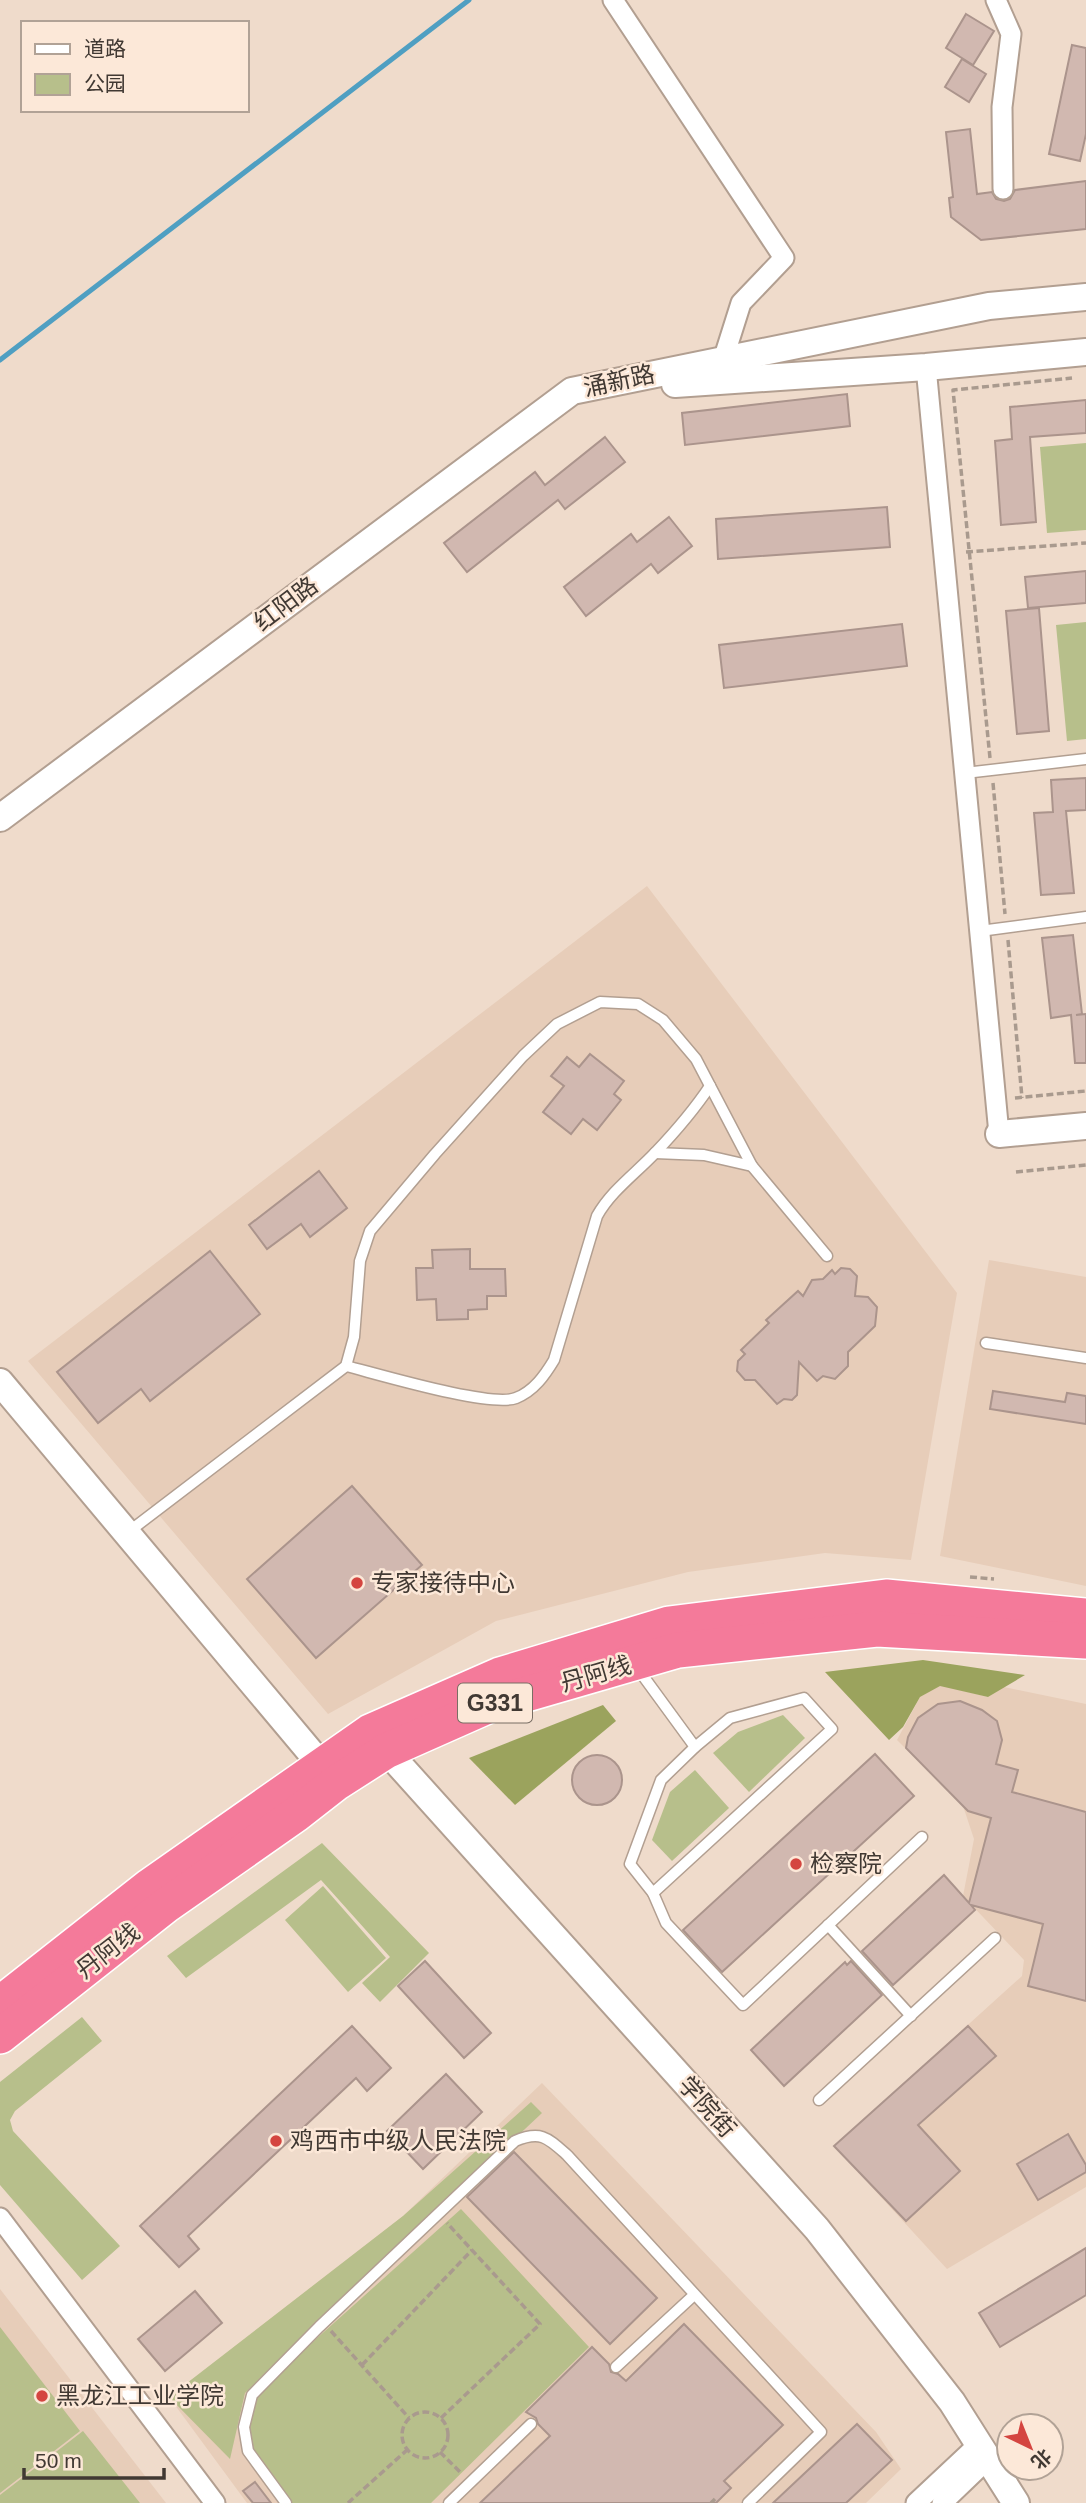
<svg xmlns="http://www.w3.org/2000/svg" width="1086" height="2503" viewBox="0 0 1086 2503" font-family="Arial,'Noto Sans SC',sans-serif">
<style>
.built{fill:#e7cdb9}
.green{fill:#b7bf8b}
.forest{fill:#9ba35d}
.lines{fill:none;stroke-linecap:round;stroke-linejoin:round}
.stream{stroke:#4f9fc2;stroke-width:5}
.building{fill:#d1b8b0;stroke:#ab948c;stroke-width:2}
.lane-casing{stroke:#b29f91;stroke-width:13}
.street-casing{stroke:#b29f91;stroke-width:23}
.secondary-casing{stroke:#b29f91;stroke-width:30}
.highway-casing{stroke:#fff;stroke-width:38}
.path{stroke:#a99a8e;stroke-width:3.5;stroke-dasharray:7 3.5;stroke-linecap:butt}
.lane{stroke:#fff;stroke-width:10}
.street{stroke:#fff;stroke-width:19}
.secondary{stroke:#fff;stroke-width:26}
.highway{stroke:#f47a9a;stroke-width:35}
.poi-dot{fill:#d44540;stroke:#fce8d8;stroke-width:2.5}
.labels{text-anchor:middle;stroke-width:5;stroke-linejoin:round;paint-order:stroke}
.shield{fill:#fce8d8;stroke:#796e64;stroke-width:2}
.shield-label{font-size:23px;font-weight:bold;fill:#413933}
.street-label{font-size:24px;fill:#413933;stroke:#fce8d8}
.poi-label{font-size:24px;fill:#413933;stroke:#fce8d8;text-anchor:start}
</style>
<rect width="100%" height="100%" fill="#efdbcb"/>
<g class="built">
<path d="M 647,886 L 957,1293 L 911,1560 L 825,1553 L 688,1572 L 496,1621 L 328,1714 L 28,1361 Z"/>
<path d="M 989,1260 L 1086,1277 L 1086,1586 L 940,1556 Z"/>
<path d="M 940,1685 L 988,1697 L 1004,1687 L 1086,1704 L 1086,2187 L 947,2269 L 834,2146 L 1022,1976 L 1024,1960 L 963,1896 L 974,1839 L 963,1806 L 897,1740 L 920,1697 Z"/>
<path d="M 542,2083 L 876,2432 L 901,2469 L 866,2503 L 247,2503 L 169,2397 L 403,2216 Z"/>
<path d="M 0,2289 L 166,2503 L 0,2503 Z"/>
</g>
<g class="green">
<path d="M 1086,443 L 1086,530 L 1047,533 L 1040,447 Z"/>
<path d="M 1086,622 L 1086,739 L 1067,741 L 1056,625 Z"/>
<path d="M 783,1715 L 805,1738 L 749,1792 L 713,1753 L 738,1732 Z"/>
<path d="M 695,1770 L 729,1808 L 672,1861 L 652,1840 L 670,1792 Z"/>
<path d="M 322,1843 L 429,1953 L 380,2002 L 362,1983 L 390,1957 L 321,1880 L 186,1978 L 167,1956 Z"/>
<path d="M 323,1886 L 386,1958 L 348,1992 L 285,1920 Z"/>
<path d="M 82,2017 L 102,2041 L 15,2111 L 10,2120 L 13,2131 L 120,2246 L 82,2280 L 0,2185 L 0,2082 Z"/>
<path d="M 531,2102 L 542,2113 L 245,2393 L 230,2459 L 169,2397 L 403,2216 Z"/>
<path d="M 461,2209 L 589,2347 L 431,2503 L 290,2503 C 265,2471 235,2444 255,2400 C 260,2391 270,2382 277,2374 Z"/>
<path d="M 0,2327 L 80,2431 L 0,2493 Z"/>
<path d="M 83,2431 L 140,2503 L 0,2503 L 0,2495 Z"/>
</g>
<g class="forest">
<path d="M 923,1660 L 1025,1675 L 988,1697 L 940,1686 L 920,1697 L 903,1727 L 889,1740 L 825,1672 Z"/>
<path d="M 603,1705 L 616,1721 L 515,1805 L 469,1758 Z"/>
</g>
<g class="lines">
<path class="stream" d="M 0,360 L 469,0"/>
</g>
<g class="building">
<path d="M 966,14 L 994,31 L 973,65 L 946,48 Z"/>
<path d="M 1072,45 L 1086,48 L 1086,134 L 1080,161 L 1049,154 Z"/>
<path d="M 962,59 L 986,74 L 969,102 L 945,87 Z"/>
<path d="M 970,129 L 977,194 L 992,192 L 996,199 L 1004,201 L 1010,199 L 1015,190 L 1086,181 L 1086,229 L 981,240 L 951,217 L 949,198 L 953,197 L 946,132 Z"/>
<path d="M 847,394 L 850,426 L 685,445 L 682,413 Z"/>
<path d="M 1086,400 L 1086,433 L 1030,437 L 1036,522 L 1001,525 L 995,441 L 1012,439 L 1010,407 Z"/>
<path d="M 605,437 L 625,462 L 565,509 L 558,500 L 467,572 L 444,543 L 535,472 L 545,485 Z"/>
<path d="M 887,507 L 890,547 L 718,559 L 716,519 Z"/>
<path d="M 669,517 L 692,546 L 658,573 L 651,564 L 586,616 L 564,587 L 631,534 L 637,542 Z"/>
<path d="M 1086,571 L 1086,603 L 1028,608 L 1025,577 Z"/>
<path d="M 1039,608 L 1049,731 L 1017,734 L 1006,611 Z"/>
<path d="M 902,624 L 907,666 L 724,688 L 719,645 Z"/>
<path d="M 1086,778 L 1086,810 L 1066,811 L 1074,893 L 1041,895 L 1034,813 L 1053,812 L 1051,780 Z"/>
<path d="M 1073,935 L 1082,1014 L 1076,1015 L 1086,1014 L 1086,1063 L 1075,1063 L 1071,1015 L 1051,1018 L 1042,938 Z"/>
<path d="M 590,1054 L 624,1081 L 614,1094 L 621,1100 L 597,1130 L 583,1119 L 571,1134 L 543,1112 L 564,1086 L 551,1076 L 567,1057 L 579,1067 Z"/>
<path d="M 319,1171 L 347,1208 L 310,1237 L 301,1224 L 267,1249 L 249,1225 Z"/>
<path d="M 470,1249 L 470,1269 L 505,1269 L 506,1296 L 487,1296 L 487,1309 L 468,1310 L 468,1319 L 437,1320 L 436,1299 L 417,1300 L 416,1268 L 433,1268 L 432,1250 Z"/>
<path d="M 210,1251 L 260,1314 L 150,1401 L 141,1389 L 98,1423 L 57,1372 Z"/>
<path d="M 841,1268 L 850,1269 L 857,1276 L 855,1296 L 868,1297 L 877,1307 L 875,1326 L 848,1352 L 848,1366 L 835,1379 L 823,1376 L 817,1381 L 799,1362 L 797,1395 L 792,1400 L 784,1399 L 777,1404 L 755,1380 L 745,1380 L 737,1371 L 738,1361 L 745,1354 L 741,1350 L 769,1323 L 766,1320 L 798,1291 L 803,1296 L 812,1280 L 823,1279 L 832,1270 L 835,1274 Z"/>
<path d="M 993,1391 L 1065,1402 L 1067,1393 L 1086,1396 L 1086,1424 L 990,1409 Z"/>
<path d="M 352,1486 L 422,1565 L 316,1658 L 247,1579 Z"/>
<path d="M 960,1701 L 982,1710 L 997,1721 L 1002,1740 L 996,1764 L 1018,1770 L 1012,1792 L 1086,1812 L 1086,2001 L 1028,1986 L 1043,1924 L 971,1905 L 975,1910 L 893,1985 L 862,1951 L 944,1875 L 969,1903 L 991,1818 L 968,1811 L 906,1748 L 908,1737 L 918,1718 L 938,1704 Z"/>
<path d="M 875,1754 L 914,1796 L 722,1972 L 683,1930 Z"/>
<circle cx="597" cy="1780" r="25"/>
<path d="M 425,1961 L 491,2033 L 464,2058 L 398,1986 Z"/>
<path d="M 851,1961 L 882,1995 L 784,2086 L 751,2050 L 845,1962 L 847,1965 Z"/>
<path d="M 352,2026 L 391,2068 L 367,2091 L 356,2078 L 188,2236 L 199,2249 L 179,2267 L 140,2226 Z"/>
<path d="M 968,2026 L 996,2056 L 918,2125 L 960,2171 L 906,2221 L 834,2146 Z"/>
<path d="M 446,2074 L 482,2112 L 423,2169 L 387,2131 Z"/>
<path d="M 1068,2134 L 1086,2165 L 1086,2172 L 1038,2200 L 1017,2164 Z"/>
<path d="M 514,2152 L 657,2298 L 610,2344 L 467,2197 Z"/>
<path d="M 1086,2248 L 1086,2295 L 1000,2347 L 979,2313 Z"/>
<path d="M 195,2291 L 222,2323 L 165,2371 L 138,2339 Z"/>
<path d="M 684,2324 L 783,2425 L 724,2481 L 731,2488 L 716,2503 L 480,2503 L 550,2436 L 538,2424 L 536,2418 L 526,2412 L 592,2347 L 609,2364 L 611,2372 L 618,2374 L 626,2381 Z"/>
<path d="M 857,2424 L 892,2460 L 846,2503 L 773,2503 Z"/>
<path d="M 255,2482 L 271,2503 L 253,2503 L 243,2491 Z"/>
</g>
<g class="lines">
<g class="lane-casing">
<g id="lane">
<path d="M 965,773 L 1086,759"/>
<path d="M 980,931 L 1086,917"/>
<path d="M 655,1153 L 704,1155 L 752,1166"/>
<path d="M 986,1343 L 1086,1358"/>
<path d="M 346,1366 C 378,1374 491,1408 516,1398 C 534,1391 545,1375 554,1360 L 597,1216 C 611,1191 635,1174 655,1153 C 675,1132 694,1110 710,1086"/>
<path d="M 127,1533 L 346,1366 L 354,1337 L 360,1261 L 370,1231 L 435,1154 L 523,1056 L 557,1024 L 600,1002 L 638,1004 L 663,1020 L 696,1059 L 752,1166 L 827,1256"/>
<path d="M 638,1669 L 695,1747"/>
<path d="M 804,1698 L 832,1729 L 653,1893 L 630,1864 L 661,1780 L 695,1747 L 730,1718 Z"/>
<path d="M 653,1893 L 666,1923 L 743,2005 L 922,1837"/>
<path d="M 828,1925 L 911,2016"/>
<path d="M 819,2100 L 995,1938"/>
<path d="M 616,2367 L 694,2295"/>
<path d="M 286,2503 L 248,2451 L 244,2427 L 252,2395 L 319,2327 L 515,2141 C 541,2130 548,2138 567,2155 L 821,2432 L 748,2503"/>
<path d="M 449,2503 L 531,2424"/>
</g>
</g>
<g class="street-casing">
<g id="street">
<path d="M 613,0 L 784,258 L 741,303 L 723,360"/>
<path d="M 996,0 L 1011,34 L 1002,107 L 1003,189"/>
<path d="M 926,367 L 999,1134"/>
<path d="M 0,2218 L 215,2503"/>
<path d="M 916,2503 L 979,2444"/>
<path d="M 942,2503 L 988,2459"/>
</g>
</g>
<g class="secondary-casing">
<g id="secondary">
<path d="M 675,384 L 926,367 L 1086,352"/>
<path d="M 0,818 L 572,391 L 989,306 L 1086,297"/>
<path d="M 999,1134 L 1086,1126"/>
<path d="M 0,1382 L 333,1779"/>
<path d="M 375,1738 L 817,2229 L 952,2402 L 1016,2503"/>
</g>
</g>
<g class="highway-casing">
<g id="highway">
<path d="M 0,2004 L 150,1886 L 370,1732 L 500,1675 L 669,1624 L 886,1597 L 1086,1616"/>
<path d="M 0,2036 L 165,1906 L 295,1815 L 336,1783 L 386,1751 L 492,1704 L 678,1650 L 877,1629 L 1086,1641"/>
</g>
</g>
<g class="path">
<path d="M 966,552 L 1086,543"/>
<path d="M 990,758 L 953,390 L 1072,378"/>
<path d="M 993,783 L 1005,914"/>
<path d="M 1008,940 L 1022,1098"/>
<path d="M 1015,1098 L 1086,1091"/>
<path d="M 1016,1172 L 1086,1165"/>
<path d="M 970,1577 L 994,1579"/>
<path d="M 331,2331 L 409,2418"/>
<path d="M 362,2365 L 472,2250"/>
<circle cx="425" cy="2435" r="23"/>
<path d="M 441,2418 L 540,2324 L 447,2223"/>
<path d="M 440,2452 L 461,2473"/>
<path d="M 348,2503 L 407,2450"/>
<path d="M 711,2503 L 715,2499"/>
</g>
<use href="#lane" class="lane"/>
<use href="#street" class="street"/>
<use href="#secondary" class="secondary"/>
<use href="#highway" class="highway"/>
</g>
<g class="poi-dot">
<circle cx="357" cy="1583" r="7"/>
<circle cx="796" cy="1864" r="7"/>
<circle cx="276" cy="2141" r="7"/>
<circle cx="42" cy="2396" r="7"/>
</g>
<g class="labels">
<rect class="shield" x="458" y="1683.5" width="74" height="39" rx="5"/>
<g class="shield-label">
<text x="495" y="1711">G331</text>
</g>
<g class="street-label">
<text transform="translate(619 381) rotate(-12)" y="8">涌新路</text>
<text transform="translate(286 604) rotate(-37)" y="8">红阳路</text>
<text transform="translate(596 1674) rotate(-16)" y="8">丹阿线</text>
<text transform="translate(108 1951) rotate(-38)" y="8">丹阿线</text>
<text transform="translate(707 2107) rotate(48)" y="8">学院街</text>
</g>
<g class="poi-label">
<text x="371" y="1591">专家接待中心</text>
<text x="810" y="1872">检察院</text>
<text x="290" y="2149">鸡西市中级人民法院</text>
<text x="56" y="2404">黑龙江工业学院</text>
</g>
</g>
<rect x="21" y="21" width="228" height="91" fill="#fce8d8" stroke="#b1a296" stroke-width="2"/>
<rect x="35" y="44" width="35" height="10" fill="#ffffff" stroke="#b1a296" stroke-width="2"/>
<text x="84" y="56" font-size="21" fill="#413933">道路</text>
<rect x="35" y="74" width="35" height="21" fill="#b7bf8b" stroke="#b1a296" stroke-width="2"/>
<text x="84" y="91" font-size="21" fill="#413933">公园</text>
<g transform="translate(1030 2447) rotate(137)"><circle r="33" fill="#fce8d8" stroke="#b1a296" stroke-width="2"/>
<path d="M0-5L12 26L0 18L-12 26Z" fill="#d44540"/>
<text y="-10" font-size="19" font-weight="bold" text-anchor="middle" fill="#413933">北</text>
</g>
<path d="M24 2468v10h140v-10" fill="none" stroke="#413933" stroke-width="3.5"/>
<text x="35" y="2468" font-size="21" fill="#413933" stroke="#fce8d8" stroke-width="5" paint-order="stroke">50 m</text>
</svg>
